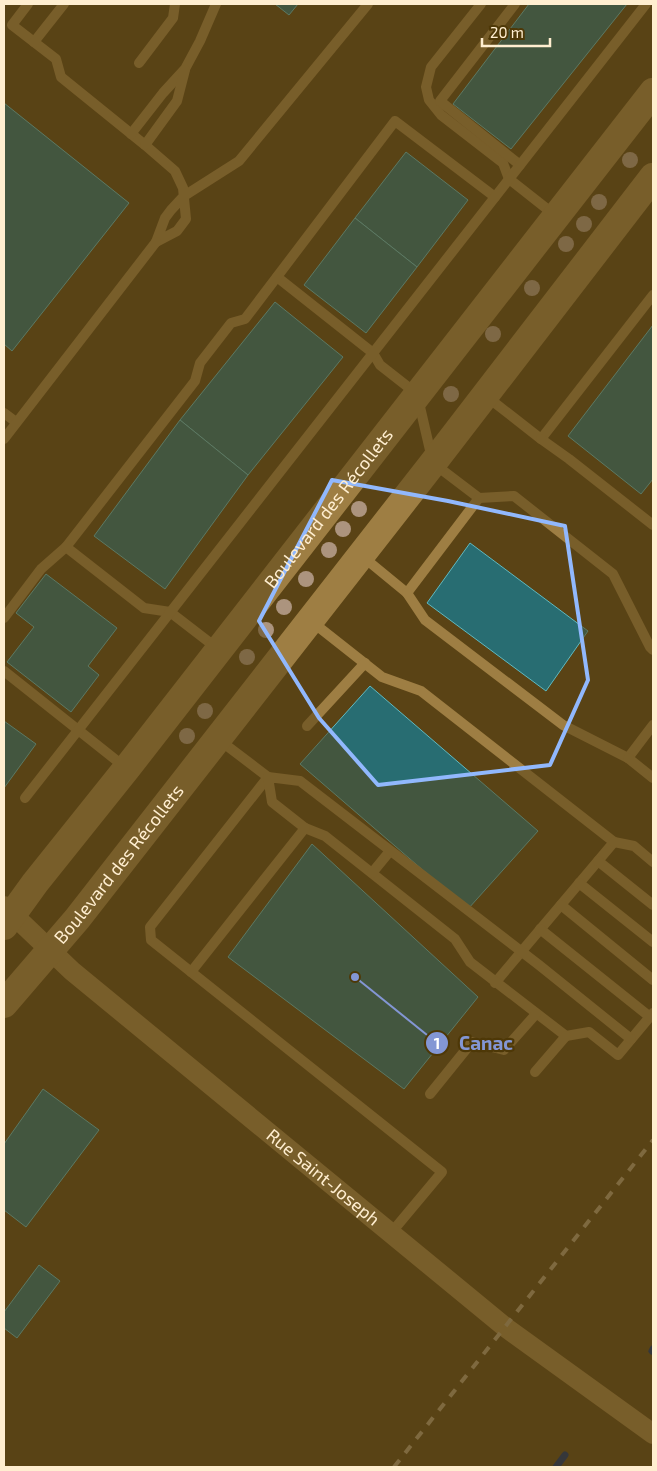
<svg xmlns="http://www.w3.org/2000/svg" width="657" height="1471" viewBox="0 0 657 1471" font-family="'Exo 2',sans-serif">
<style>
.lines{fill:none;stroke-linecap:round;stroke-linejoin:round}
.stream{stroke:#0a2967;stroke-width:7}
.building{fill:#286d72;stroke:#5fb9c0}
.lane{stroke:#9e7e43;stroke-width:10}
.street{stroke:#9e7e43;stroke-width:20}
.secondary{stroke:#9e7e43;stroke-width:28}
.rail{stroke:#ac9872;stroke-width:4;stroke-dasharray:9 9;stroke-linecap:butt}
.tree{fill:#ac947e}
.marked{fill:none;stroke:#91b8fd;stroke-width:4;stroke-linejoin:round}
.labels{text-anchor:middle;stroke-width:4.5;stroke-linejoin:round;paint-order:stroke}
.street-label{font-size:18px;fill:#ffeed0;stroke:#4e3807}
.leader{fill:none;stroke:#8396d4;stroke-width:2}
.callout-dot{fill:#8396d4;stroke:#4e3807;stroke-width:2}
.mark-label{font-size:15px;text-anchor:middle;font-weight:bold;fill:#fff}
.callout-label{font-size:19px;text-anchor:middle;font-weight:bold;fill:#8396d4;stroke:#4e3807;stroke-width:4.5;stroke-linejoin:round;paint-order:stroke}
</style>
<rect width="100%" height="100%" fill="#5a4315"/>
<g class="lines">
<g class="stream">
<path d="M 652,1351 L 653,1349"/>
<path d="M 556,1467 L 565,1455"/>
</g>
</g>
<g class="building">
<path d="M 275,4 L 298,4 L 289,15 Z"/>
<path d="M 529,4 L 627,4 L 511,149 L 453,104 Z"/>
<path d="M 4,103 L 129,203 L 12,351 L 4,344 Z"/>
<path d="M 406,152 L 468,200 L 417,267 L 355,218 Z"/>
<path d="M 355,218 L 417,267 L 366,333 L 304,285 Z"/>
<path d="M 275,302 L 343,357 L 248,475 L 180,420 Z"/>
<path d="M 653,325 L 653,479 L 641,494 L 568,436 Z"/>
<path d="M 180,420 L 248,475 L 165,589 L 94,536 Z"/>
<path d="M 470,543 L 588,631 L 546,691 L 427,603 Z"/>
<path d="M 46,574 L 117,628 L 88,666 L 99,675 L 71,712 L 7,662 L 34,627 L 16,613 Z"/>
<path d="M 370,686 L 538,831 L 468,909 L 300,764 Z"/>
<path d="M 4,721 L 36,744 L 4,788 Z"/>
<path d="M 312,844 L 478,997 L 404,1089 L 228,957 Z"/>
<path d="M 43,1089 L 99,1130 L 26,1227 L 4,1210 L 4,1144 Z"/>
<path d="M 39,1265 L 60,1281 L 17,1338 L 4,1328 L 4,1312 Z"/>
</g>
<g class="lines">
<g class="lane">
<path d="M 28,4 L 12,25 L 56,59 L 61,77 L 145,145 L 175,171 L 183,188 L 186,219 L 177,231 L 156,242 L 165,218 L 171,210 L 184,196 L 239,161 L 368,4"/>
<path d="M 481,4 L 431,67 L 426,87 L 429,100 L 441,115 L 503,163 L 509,179 L 556,216"/>
<path d="M 515,4 L 440,101 L 520,165"/>
<path d="M 34,42 L 64,4"/>
<path d="M 139,63 L 173,18 L 175,4"/>
<path d="M 131,134 L 163,93 L 185,69 L 200,41 L 216,4"/>
<path d="M 145,145 L 177,101 L 185,70"/>
<path d="M 277,277 L 373,353 L 380,365 L 417,394 L 433,463 L 479,498 L 407,593 L 362,556"/>
<path d="M 486,396 L 541,439 L 653,295"/>
<path d="M 4,413 L 16,422"/>
<path d="M 4,439 L 156,242"/>
<path d="M 541,439 L 569,459 L 653,525"/>
<path d="M 479,498 L 514,496 L 613,574 L 650,647 L 653,650"/>
<path d="M 407,593 L 425,620 L 563,725 L 628,758 L 653,725"/>
<path d="M 4,618 L 41,569 L 66,547"/>
<path d="M 311,621 L 382,677 L 421,691 L 614,842 L 495,983"/>
<path d="M 218,649 L 170,612 L 144,608 L 66,547 L 195,381 L 200,363 L 231,323 L 245,319 L 395,121 L 495,197"/>
<path d="M 4,671 L 126,768"/>
<path d="M 307,726 L 365,663"/>
<path d="M 218,739 L 268,777 L 150,927 L 151,940 L 442,1172 L 391,1233"/>
<path d="M 628,758 L 653,778"/>
<path d="M 25,798 L 646,4"/>
<path d="M 305,828 L 325,836 L 455,939 L 470,962 L 566,1036 L 589,1032 L 618,1055 L 653,1013"/>
<path d="M 614,842 L 634,846 L 653,862"/>
<path d="M 598,861 L 653,905"/>
<path d="M 372,873 L 390,851"/>
<path d="M 579,883 L 653,942"/>
<path d="M 561,905 L 653,980"/>
<path d="M 540,929 L 650,1017"/>
<path d="M 191,972 L 305,828 L 272,802 L 268,777 L 300,781 L 539,965 L 631,1039"/>
<path d="M 535,1072 L 566,1036"/>
<path d="M 430,1094 L 472,1042 L 504,1050 L 536,1014"/>
</g>
<path class="street" id="s1" d="M 4,906 L 72,971 L 505,1327 L 653,1434"/>
<g class="secondary">
<path id="s2" d="M 4,926 L 35,883 L 127,768 L 653,92"/>
<path id="s3" d="M 4,1004 L 77,919 L 433,463 L 653,177"/>
</g>
<path class="rail" d="M 394,1467 L 653,1140"/>
</g>
<g class="tree">
<circle cx="630" cy="160" r="8"/>
<circle cx="599" cy="202" r="8"/>
<circle cx="584" cy="224" r="8"/>
<circle cx="566" cy="244" r="8"/>
<circle cx="532" cy="288" r="8"/>
<circle cx="493" cy="334" r="8"/>
<circle cx="451" cy="394" r="8"/>
<circle cx="359" cy="509" r="8"/>
<circle cx="343" cy="529" r="8"/>
<circle cx="329" cy="550" r="8"/>
<circle cx="306" cy="579" r="8"/>
<circle cx="284" cy="607" r="8"/>
<circle cx="266" cy="630" r="8"/>
<circle cx="247" cy="657" r="8"/>
<circle cx="205" cy="711" r="8"/>
<circle cx="187" cy="736" r="8"/>
</g>
<path d="M0 0H657V1471H0ZM 332,480 L 448,501 L 565,526 L 588,680 L 550,765 L 378,785 L 319,718 L 259,621 Z" fill="#5a4315" fill-opacity=".55" fill-rule="evenodd"/>
<path class="marked" d="M 332,480 L 448,501 L 565,526 L 588,680 L 550,765 L 378,785 L 319,718 L 259,621 Z"/>
<g class="labels">
<g class="street-label">
<text dy="6" stroke="none"><textPath href="#s2" startOffset="529">Boulevard des Récollets</textPath></text>
<text dy="6" stroke="none"><textPath href="#s3" startOffset="181">Boulevard des Récollets</textPath></text>
<text dy="6" stroke="none"><textPath href="#s1" startOffset="419">Rue Saint-Joseph</textPath></text>
</g>
</g>
<path class="leader" d="M355 977L437 1043"/>
<g class="callout-dot">
<circle cx="355" cy="977" r="5"/>
<circle cx="437" cy="1043" r="12"/>
</g>
<g class="mark-label">
<text x="437" y="1049">1</text>
</g>
<g class="callout-label">
<text x="486" y="1050">Canac</text>
</g>
<rect width="657" height="1471" fill="none" stroke="#ffeed0" stroke-width="10"/>
<path d="M482 38v8h68v-8" fill="none" stroke="#ffeed0" stroke-width="2.5"/>
<text x="490" y="38" font-size="15" fill="#ffeed0" stroke="#4e3807" stroke-width="4" paint-order="stroke">20 m</text>
</svg>
